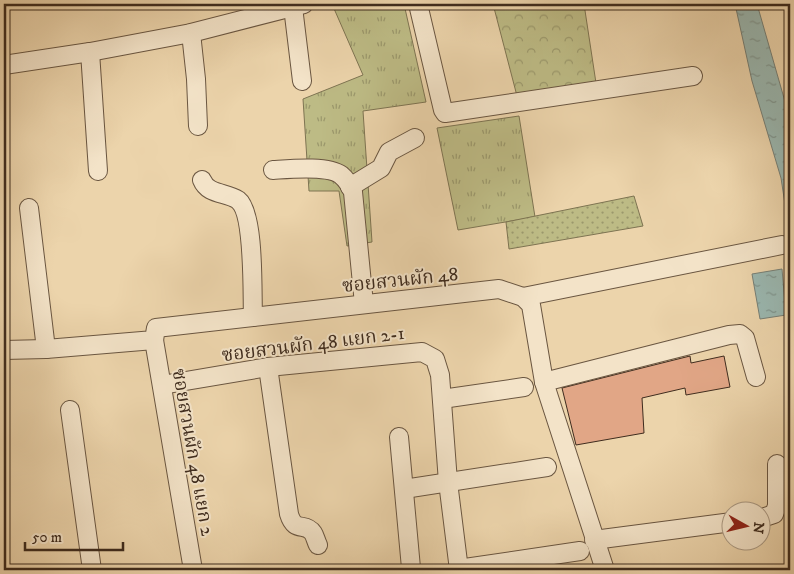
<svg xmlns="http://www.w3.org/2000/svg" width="794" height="574" viewBox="0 0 794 574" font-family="'IM FELL DW Pica','Noto Serif Thai',serif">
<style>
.grass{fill:url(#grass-tufts);stroke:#7e7452}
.forest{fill:url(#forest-crowns);stroke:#7e7452}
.park{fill:url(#park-dots);stroke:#7e7452}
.water{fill:url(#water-ripples);stroke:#767f76}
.building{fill:#e1a686;stroke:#3f2c1e}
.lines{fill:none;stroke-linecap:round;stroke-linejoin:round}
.minor-casing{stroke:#6a5641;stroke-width:20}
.minor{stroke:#f3e3c8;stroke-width:18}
.labels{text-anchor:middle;stroke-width:4;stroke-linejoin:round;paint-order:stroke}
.street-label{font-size:19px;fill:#3f2c1e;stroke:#f3e3c8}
</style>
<defs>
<pattern id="grass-tufts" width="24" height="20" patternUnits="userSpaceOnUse" patternTransform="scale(1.25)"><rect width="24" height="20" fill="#bdbb85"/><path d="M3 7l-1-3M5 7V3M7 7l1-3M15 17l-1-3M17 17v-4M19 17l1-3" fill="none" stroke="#9b986c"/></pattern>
<pattern id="forest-crowns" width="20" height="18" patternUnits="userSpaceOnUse" patternTransform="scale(1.25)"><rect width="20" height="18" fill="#bdbb85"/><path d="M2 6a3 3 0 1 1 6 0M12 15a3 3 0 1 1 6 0" fill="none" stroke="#9b986c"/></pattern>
<pattern id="park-dots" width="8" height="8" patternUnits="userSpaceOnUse" patternTransform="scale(1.25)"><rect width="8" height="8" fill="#bdbb85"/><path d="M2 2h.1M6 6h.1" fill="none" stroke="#9b986c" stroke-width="1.8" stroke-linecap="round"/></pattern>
<pattern id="water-ripples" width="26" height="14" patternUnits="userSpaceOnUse" patternTransform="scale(1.25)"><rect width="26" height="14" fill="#9ab7b0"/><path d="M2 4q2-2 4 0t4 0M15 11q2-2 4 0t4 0" fill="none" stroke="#7f958f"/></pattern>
</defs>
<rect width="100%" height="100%" fill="#ecd4ab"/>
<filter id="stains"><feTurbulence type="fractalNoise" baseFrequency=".004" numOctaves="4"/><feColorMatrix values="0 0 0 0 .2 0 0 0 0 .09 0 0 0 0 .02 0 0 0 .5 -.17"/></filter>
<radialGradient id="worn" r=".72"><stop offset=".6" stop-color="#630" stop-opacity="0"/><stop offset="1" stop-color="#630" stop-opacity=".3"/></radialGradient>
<g class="grass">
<path d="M 332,4 L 404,4 L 426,102 L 363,111 L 372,242 L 347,246 L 339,191 L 309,191 L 303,99 L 363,75 Z"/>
<path d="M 519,116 L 535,217 L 458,230 L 437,128 Z"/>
</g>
<path class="forest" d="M 493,4 L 584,4 L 596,83 L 517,96 Z"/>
<path class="park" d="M 634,196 L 643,226 L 509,249 L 506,222 Z"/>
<g class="water">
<path d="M 735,4 L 757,4 L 790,119 L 790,237 L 781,178 L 752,81 Z"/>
<path d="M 782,269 L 786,315 L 760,319 L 752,274 Z"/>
</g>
<path class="building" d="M 690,356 L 691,363 L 724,356 L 730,387 L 686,395 L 685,388 L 642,398 L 644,433 L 576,445 L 562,388 Z"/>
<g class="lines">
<g class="minor-casing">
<g id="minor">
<path d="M 418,4 L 443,110 L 445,113 L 693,76"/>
<path d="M 293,7 L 302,81"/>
<path d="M 191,33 L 196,79 L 198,126"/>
<path d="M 90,52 L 98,171"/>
<path d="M 4,65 L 90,52 L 191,33 L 304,4"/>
<path d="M 273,170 C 289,169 328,165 341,175 C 347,180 350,185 353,192 L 364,304"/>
<path d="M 202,180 C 208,195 226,192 238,200 C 255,213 252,294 253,317"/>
<path d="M 350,187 L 381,168 L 389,152 L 415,138"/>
<path d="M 29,208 L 46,349"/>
<path d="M 523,297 L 782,245"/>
<path d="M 154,340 L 193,570"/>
<path d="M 4,350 L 46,349 L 154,340 L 156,328 L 499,289 L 523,297 L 531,305 L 544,382 L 605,570"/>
<path d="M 268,367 L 289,514 C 295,534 305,521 313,533 C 315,536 316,541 318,545"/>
<path d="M 544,382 L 729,335 L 740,334 L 745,338 L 756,377"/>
<path d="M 162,385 L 268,367 L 422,352 L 435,359 L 440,375 L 448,482 L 459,570"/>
<path d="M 442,399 L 524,387"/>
<path d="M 70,410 L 92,570"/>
<path d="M 399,437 L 411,568"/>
<path d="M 404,489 L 547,467"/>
<path d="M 762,518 L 774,514 L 777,506 L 777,464"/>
<path d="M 594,540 L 732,522"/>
<path d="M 458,569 L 580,551"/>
</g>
</g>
<use href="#minor" class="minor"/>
</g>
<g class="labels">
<g class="street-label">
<text transform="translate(400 279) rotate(-6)" y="7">ซอยสวนผัก 48</text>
<text transform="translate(313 343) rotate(-7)" y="7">ซอยสวนผัก 48 แยก 2-1</text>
<text transform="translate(194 452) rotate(80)" y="7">ซอยสวนผัก 48 แยก 2</text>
</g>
</g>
<rect width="794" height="574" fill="none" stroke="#ecd4ab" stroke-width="20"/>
<rect x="5" y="5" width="784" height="564" fill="none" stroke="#3f2c1e" stroke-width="2.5"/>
<rect x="10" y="10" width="774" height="554" fill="none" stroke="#3f2c1e"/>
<g transform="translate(746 526) rotate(98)"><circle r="24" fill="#f3e3c8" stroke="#ab9a84"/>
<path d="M0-4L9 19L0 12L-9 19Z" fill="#8f2418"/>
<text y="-8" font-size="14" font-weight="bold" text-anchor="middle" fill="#3f2c1e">N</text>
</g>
<path d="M25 542v8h98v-8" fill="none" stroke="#3f2c1e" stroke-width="2.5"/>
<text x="32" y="542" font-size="15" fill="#3f2c1e" stroke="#f3e3c8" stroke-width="4" paint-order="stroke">50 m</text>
<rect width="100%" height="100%" filter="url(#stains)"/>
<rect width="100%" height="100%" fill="url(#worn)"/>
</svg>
